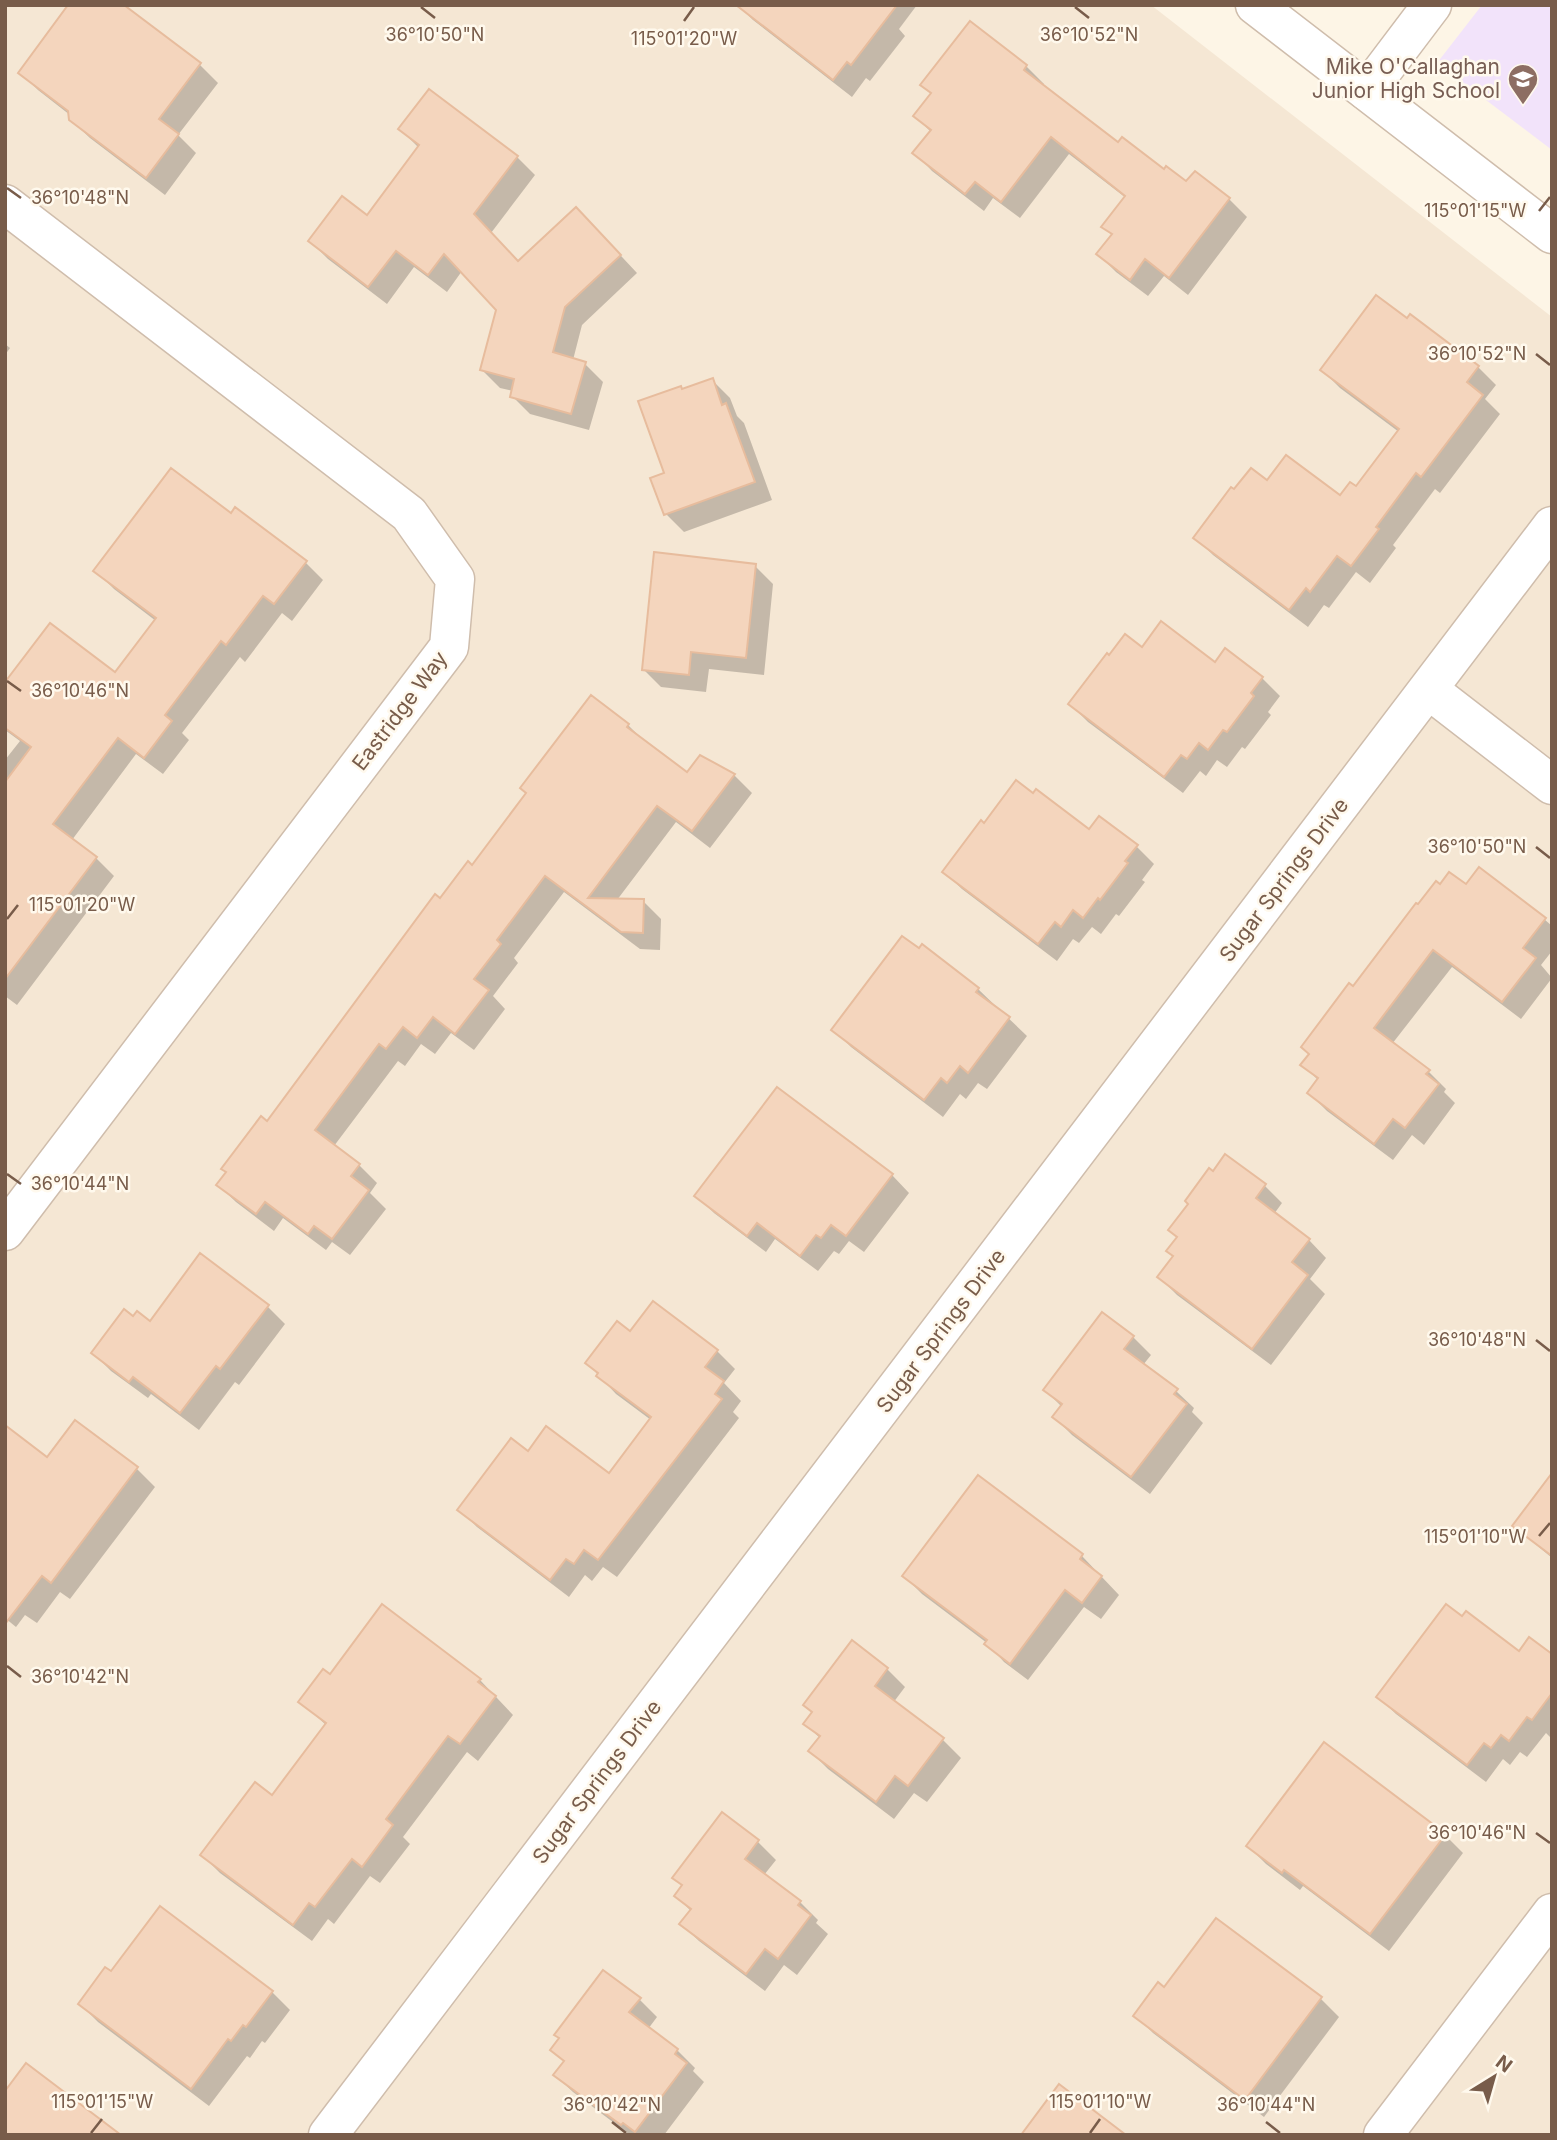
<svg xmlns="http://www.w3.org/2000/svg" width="1557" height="2140" viewBox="0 0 1557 2140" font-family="Inter,sans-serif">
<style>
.residential{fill:#f5e7d4}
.education{fill:#f2e3fa}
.shadow{fill:#0003}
.building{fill:#f4d5bd;stroke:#e7bc9d;stroke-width:2}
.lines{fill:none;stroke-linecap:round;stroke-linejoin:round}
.minor-casing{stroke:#cfbdac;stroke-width:41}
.tertiary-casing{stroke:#cfbdac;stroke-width:41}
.minor{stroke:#fff;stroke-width:38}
.tertiary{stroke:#fff;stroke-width:38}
.ticks{fill:none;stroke:#785c4a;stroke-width:2.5}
.labels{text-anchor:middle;stroke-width:5;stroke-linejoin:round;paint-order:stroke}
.education-label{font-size:21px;fill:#785e54;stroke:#fff9ed;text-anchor:end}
.street-label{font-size:21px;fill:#785c4a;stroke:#fff9ed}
.ticks-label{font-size:18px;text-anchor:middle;fill:#785c4a;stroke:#fff9ed;stroke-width:5;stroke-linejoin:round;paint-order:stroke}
</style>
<rect width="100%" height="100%" fill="#fdf5e6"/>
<path class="residential" d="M 5,5 L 1151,5 L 1552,317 L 1552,2135 L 5,2135 Z"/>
<path class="education" d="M 1482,5 L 1552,5 L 1552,150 L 1437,63 Z"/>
<g class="shadow">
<path d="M 121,5 L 200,65 L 218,83 L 178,135 L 196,153 L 165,195 L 90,138 L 71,120 L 70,115 L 38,90 L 20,72 Z"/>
<path d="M 738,5 L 917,5 L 899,29 L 905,36 L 870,81 L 866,78 L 852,97 L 753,20 Z"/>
<path d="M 970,23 L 1026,66 L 1044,84 L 1042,87 L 1119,144 L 1187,184 L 1229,199 L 1247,217 L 1188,295 L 1164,276 L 1148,296 L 1116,272 L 1098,254 L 1113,235 L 1104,226 L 1126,198 L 1069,154 L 1020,218 L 993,198 L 984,211 L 932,171 L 915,153 L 931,132 L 915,116 L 932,94 Z"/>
<path d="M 400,129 L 517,157 L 535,175 L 491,233 L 519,263 L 594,227 L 637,273 L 582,325 L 573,360 L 585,364 L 603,382 L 589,430 L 530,414 L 512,396 L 513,391 L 500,388 L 482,370 L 498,309 L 462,271 L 447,292 L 414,267 L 387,304 L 328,259 L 310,241 L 367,217 L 419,148 Z"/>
<path d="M 5,344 L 10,348 L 5,355 Z"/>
<path d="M 1478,367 L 1496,385 L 1485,399 L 1500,414 L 1440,493 L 1435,489 L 1393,545 L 1396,548 L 1370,583 L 1356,572 L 1329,608 L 1324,605 L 1308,627 L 1213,555 L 1195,537 L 1235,492 L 1267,482 L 1340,497 L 1356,489 L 1399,432 L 1340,388 L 1322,370 Z"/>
<path d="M 712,380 L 730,398 L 737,416 L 744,423 L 772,500 L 684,532 L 666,514 L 666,474 L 683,391 Z"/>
<path d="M 231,516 L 305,562 L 323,580 L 292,621 L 282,613 L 245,662 L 240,657 L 182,733 L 189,740 L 163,774 L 136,754 L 72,840 L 96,858 L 114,876 L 17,1005 L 5,996 L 5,760 L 20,741 L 5,730 L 5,685 L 116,675 L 156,621 L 114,589 L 96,571 Z"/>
<path d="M 755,566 L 773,584 L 764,675 L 709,669 L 706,692 L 661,687 L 643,669 Z"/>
<path d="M 1143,649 L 1215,664 L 1226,651 L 1262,678 L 1280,696 L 1268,712 L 1271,715 L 1245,749 L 1242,747 L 1227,767 L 1217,760 L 1206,776 L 1200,771 L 1183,793 L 1088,722 L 1070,704 L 1110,657 Z"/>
<path d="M 628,725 L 646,743 L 688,775 L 734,775 L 752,793 L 710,848 L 676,822 L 617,900 L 643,901 L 661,919 L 660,950 L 640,949 L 564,892 L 514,958 L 518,963 L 493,996 L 505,1009 L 474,1050 L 451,1033 L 435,1054 L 421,1044 L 405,1066 L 398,1061 L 334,1146 L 359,1165 L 377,1183 L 370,1193 L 386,1209 L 350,1255 L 332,1242 L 326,1250 L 283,1218 L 274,1231 L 236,1202 L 218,1185 L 441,900 L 472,867 Z"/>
<path d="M 984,825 L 1089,832 L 1136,846 L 1154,864 L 1142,880 L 1145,882 L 1119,916 L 1116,914 L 1101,934 L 1092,927 L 1079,943 L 1073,939 L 1057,961 L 962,889 L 944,872 Z"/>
<path d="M 1466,887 L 1544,919 L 1552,926 L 1552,951 L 1541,965 L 1552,978 L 1521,1019 L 1452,967 L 1392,1044 L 1428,1071 L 1446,1089 L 1444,1092 L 1455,1103 L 1424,1145 L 1412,1135 L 1393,1160 L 1327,1111 L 1309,1093 L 1319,1081 L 1303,1065 L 1354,988 Z"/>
<path d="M 922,947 L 978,989 L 1027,1036 L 987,1089 L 978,1083 L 966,1099 L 960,1094 L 943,1117 L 851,1047 L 834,1030 Z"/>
<path d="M 892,1175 L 909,1193 L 864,1252 L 849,1241 L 839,1254 L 834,1251 L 818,1271 L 775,1239 L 766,1252 L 714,1213 L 697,1196 Z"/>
<path d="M 1265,1186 L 1282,1203 L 1274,1214 L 1309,1240 L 1326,1258 L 1310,1279 L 1325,1294 L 1271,1365 L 1177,1295 L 1159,1277 Z"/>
<path d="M 267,1306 L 285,1324 L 239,1385 L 235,1382 L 199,1430 L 151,1394 L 148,1398 L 111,1371 L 93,1353 L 134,1318 L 150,1323 Z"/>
<path d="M 1102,1314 L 1133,1337 L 1151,1355 L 1143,1365 L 1176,1391 L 1194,1408 L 1192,1412 L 1203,1423 L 1150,1494 L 1072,1435 L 1054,1417 L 1062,1407 L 1045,1390 Z"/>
<path d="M 630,1334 L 717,1351 L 735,1369 L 724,1383 L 741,1401 L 733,1412 L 739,1418 L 617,1577 L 603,1567 L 592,1581 L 585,1575 L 569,1597 L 477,1527 L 459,1509 L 528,1453 L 609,1476 L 651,1420 L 616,1394 L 587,1363 Z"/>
<path d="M 75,1422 L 137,1469 L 155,1487 L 70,1599 L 60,1592 L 37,1623 L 25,1615 L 16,1627 L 5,1618 L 48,1459 Z"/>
<path d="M 1552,1476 L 1552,1558 L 1514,1526 Z"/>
<path d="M 979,1478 L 1082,1556 L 1119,1595 L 1101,1619 L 1084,1607 L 1028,1680 L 1004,1662 L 987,1643 L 922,1594 L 904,1576 Z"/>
<path d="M 852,1643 L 887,1669 L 905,1687 L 893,1703 L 943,1740 L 961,1758 L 927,1802 L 914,1793 L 894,1819 L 828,1769 L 810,1751 L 820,1738 L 805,1724 L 813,1714 L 805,1705 Z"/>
<path d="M 1519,1653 L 1552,1657 L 1552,1735 L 1550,1737 L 1546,1733 L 1527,1757 L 1520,1752 L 1510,1765 L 1503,1759 L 1486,1782 L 1396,1714 L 1378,1697 Z"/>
<path d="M 330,1677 L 480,1680 L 513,1715 L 478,1761 L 467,1752 L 403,1837 L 410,1844 L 380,1883 L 370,1876 L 334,1924 L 328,1919 L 312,1941 L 220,1873 L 202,1855 L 272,1798 L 326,1725 L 301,1702 Z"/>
<path d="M 722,1815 L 758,1842 L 776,1860 L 764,1875 L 800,1902 L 818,1920 L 816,1923 L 828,1934 L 797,1975 L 784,1965 L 765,1991 L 699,1941 L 681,1924 L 691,1911 L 676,1896 L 683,1887 L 675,1878 Z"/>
<path d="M 1445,1835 L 1463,1853 L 1389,1951 L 1303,1886 L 1300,1890 L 1266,1864 L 1248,1846 Z"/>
<path d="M 1217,1920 L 1321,1999 L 1339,2017 L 1264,2117 L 1153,2033 L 1135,2015 L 1165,1989 Z"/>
<path d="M 111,1974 L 272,1992 L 290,2010 L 265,2043 L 262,2041 L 250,2058 L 247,2056 L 209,2106 L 98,2022 L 80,2004 Z"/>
<path d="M 639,1999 L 657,2017 L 648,2029 L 677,2050 L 695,2068 L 693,2071 L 704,2082 L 664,2135 L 630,2135 L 573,2092 L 555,2075 L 565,2062 L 552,2050 L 561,2039 Z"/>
</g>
<g class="building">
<path d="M 68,5 L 124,5 L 201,63 L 159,119 L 179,134 L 146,178 L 69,120 L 68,111 L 18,73 Z"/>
<path d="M 736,5 L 897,5 L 851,65 L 847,62 L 833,80 Z"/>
<path d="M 970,21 L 1027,65 L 1024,70 L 1118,142 L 1122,137 L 1164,169 L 1166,166 L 1186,181 L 1195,171 L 1230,198 L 1169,278 L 1145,259 L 1130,280 L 1096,254 L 1112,234 L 1101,227 L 1125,196 L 1051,137 L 1001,202 L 975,182 L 965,194 L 912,153 L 931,130 L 913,116 L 931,93 L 920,85 Z"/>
<path d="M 429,89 L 518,156 L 474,214 L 518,261 L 576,207 L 621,255 L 565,307 L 553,352 L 586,362 L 571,414 L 510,397 L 514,379 L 480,370 L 496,310 L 444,254 L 428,275 L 396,251 L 368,287 L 308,241 L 342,196 L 367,215 L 419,145 L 398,129 Z"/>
<path d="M 1376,295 L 1407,318 L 1410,314 L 1479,366 L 1467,382 L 1483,395 L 1421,477 L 1416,473 L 1376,527 L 1379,529 L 1351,566 L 1337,556 L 1310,592 L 1306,588 L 1289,610 L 1193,538 L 1231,487 L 1234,489 L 1251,468 L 1267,480 L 1286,455 L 1340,495 L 1350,482 L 1356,486 L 1399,429 L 1320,370 Z"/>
<path d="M 713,378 L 722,405 L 726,403 L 755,482 L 664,515 L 650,478 L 664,473 L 638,401 L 681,386 L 682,389 Z"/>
<path d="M 171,468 L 231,513 L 235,507 L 307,561 L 274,604 L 263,596 L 226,645 L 221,641 L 165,715 L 172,721 L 144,758 L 118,738 L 53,824 L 97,857 L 5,979 L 5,782 L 31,747 L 5,728 L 5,682 L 50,623 L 115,672 L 156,618 L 93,571 Z"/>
<path d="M 654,552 L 756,564 L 746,658 L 691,652 L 689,675 L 642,670 Z"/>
<path d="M 1161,621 L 1215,662 L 1225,648 L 1263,677 L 1251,693 L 1254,696 L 1227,732 L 1223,730 L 1208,750 L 1199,743 L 1187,759 L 1181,755 L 1164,777 L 1068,704 L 1107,653 L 1109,655 L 1125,634 L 1142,647 Z"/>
<path d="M 591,695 L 629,724 L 627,727 L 687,772 L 700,755 L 735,774 L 692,831 L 657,806 L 588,898 L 644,899 L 643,933 L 621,932 L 545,876 L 497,940 L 501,944 L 474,979 L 489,990 L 455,1034 L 433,1017 L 417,1038 L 403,1027 L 386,1049 L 379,1044 L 315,1130 L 360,1164 L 351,1176 L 369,1190 L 332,1239 L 314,1226 L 308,1234 L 265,1202 L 256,1214 L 216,1185 L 226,1172 L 221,1169 L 261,1116 L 267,1121 L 435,894 L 440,898 L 468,861 L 472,865 L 526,793 L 520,788 Z"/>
<path d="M 1016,780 L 1033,793 L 1036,789 L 1089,829 L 1099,816 L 1138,845 L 1125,861 L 1128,863 L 1100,900 L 1098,898 L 1083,918 L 1073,910 L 1061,927 L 1055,922 L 1038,944 L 942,872 L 981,820 L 984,823 Z"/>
<path d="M 1479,867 L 1546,918 L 1523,948 L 1536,958 L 1502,1002 L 1433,950 L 1374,1028 L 1430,1070 L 1426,1074 L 1439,1084 L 1405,1128 L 1393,1119 L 1374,1144 L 1307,1093 L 1318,1078 L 1300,1065 L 1309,1054 L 1301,1047 L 1349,983 L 1353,986 L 1416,903 L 1418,904 L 1436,881 L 1440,884 L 1449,872 L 1466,884 Z"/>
<path d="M 902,936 L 919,948 L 922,944 L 979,988 L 976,992 L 1010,1017 L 968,1073 L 960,1066 L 947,1083 L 941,1078 L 924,1100 L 831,1030 Z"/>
<path d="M 777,1087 L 893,1174 L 846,1236 L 831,1225 L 821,1238 L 816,1235 L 800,1256 L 757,1223 L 747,1236 L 694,1196 Z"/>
<path d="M 1225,1154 L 1266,1184 L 1256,1198 L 1310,1239 L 1292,1262 L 1308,1275 L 1252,1349 L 1157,1277 L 1173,1256 L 1166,1251 L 1177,1237 L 1168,1230 L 1188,1204 L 1185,1201 L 1209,1168 L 1213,1171 Z"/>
<path d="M 200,1253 L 269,1305 L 220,1369 L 216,1366 L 180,1413 L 133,1377 L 129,1382 L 91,1353 L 124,1309 L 133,1316 L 137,1311 L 150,1321 Z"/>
<path d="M 653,1301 L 718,1350 L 705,1367 L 724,1381 L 715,1394 L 722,1399 L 598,1560 L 584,1550 L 574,1564 L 566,1559 L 550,1580 L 457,1510 L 511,1438 L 528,1451 L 546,1426 L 609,1473 L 651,1417 L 596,1376 L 598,1373 L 585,1363 L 617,1321 L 630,1331 Z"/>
<path d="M 1102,1312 L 1134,1336 L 1124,1349 L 1178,1389 L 1174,1394 L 1187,1404 L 1131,1477 L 1052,1417 L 1062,1404 L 1043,1390 Z"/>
<path d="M 75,1420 L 138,1467 L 51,1583 L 42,1576 L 5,1624 L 5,1425 L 47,1457 Z"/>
<path d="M 1552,1473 L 1552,1556 L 1512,1526 Z"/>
<path d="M 978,1475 L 1083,1554 L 1080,1559 L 1102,1576 L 1082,1603 L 1065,1590 L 1010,1664 L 984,1644 L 987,1640 L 902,1576 Z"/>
<path d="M 382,1604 L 481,1679 L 478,1682 L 496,1696 L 460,1744 L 448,1736 L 386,1819 L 393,1825 L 362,1867 L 352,1859 L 315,1907 L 309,1903 L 293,1925 L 200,1855 L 255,1782 L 272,1795 L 326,1723 L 298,1702 L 323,1669 L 330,1674 Z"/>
<path d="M 1446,1604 L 1462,1616 L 1466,1611 L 1519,1651 L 1529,1637 L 1552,1654 L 1552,1693 L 1532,1720 L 1527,1717 L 1509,1741 L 1501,1735 L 1491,1748 L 1484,1743 L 1467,1765 L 1376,1697 Z"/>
<path d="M 852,1640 L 888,1668 L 875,1686 L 944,1738 L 908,1786 L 895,1776 L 876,1802 L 808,1751 L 820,1736 L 803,1724 L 812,1712 L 803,1705 Z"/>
<path d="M 1324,1742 L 1446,1834 L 1370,1934 L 1284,1870 L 1282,1873 L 1246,1846 Z"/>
<path d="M 722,1812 L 759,1840 L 745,1859 L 801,1901 L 798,1905 L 811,1915 L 778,1959 L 765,1949 L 746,1974 L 679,1924 L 691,1909 L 674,1896 L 682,1885 L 672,1878 Z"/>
<path d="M 160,1906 L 273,1991 L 246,2027 L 243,2025 L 231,2041 L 228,2039 L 191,2089 L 78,2004 L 105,1967 L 111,1971 Z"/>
<path d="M 1216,1918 L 1322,1997 L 1245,2100 L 1133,2016 L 1158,1982 L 1164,1987 Z"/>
<path d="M 603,1970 L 641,1998 L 629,2012 L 678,2049 L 675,2054 L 687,2063 L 635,2132 L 623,2123 L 621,2125 L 553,2075 L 564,2061 L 550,2050 L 559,2038 L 554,2035 Z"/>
<path d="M 26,2063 L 121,2135 L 5,2135 L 5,2091 Z"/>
<path d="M 1059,2084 L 1126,2135 L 1021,2135 Z"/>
</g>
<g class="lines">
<g class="minor-casing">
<g id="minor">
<path d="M 1367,91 L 1432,5"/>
<path d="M 5,204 L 409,514 L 455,579 L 449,647 L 5,1231"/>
<path d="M 1429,690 L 1552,785"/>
<path d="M 328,2135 L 1552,526"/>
<path d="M 1383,2135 L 1552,1913"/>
</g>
</g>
<g class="tertiary-casing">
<path id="tertiary" d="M 1255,5 L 1552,234"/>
</g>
<use href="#minor" class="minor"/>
<use href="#tertiary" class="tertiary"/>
</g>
<path class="ticks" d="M 421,7 L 435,18M 1075,7 L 1089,18M 684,21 L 694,7M 7,188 L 21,198M 1539,211 L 1550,197M 1536,354 L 1550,365M 7,681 L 21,691M 1536,847 L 1550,858M 7,919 L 18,905M 7,1174 L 21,1184M 1536,1340 L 1550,1351M 1539,1536 L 1550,1523M 7,1666 L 21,1677M 1536,1833 L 1550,1843M 612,2122 L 626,2133M 1266,2122 L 1280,2133M 91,2133 L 102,2119M 1090,2133 L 1100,2119"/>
<defs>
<g id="school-pin" transform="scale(1.575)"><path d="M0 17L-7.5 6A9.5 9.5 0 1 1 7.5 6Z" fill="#8d6e63" stroke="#fff9ed"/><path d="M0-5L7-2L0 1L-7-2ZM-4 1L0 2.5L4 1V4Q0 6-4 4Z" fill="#fff"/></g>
</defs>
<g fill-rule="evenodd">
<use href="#school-pin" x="1523" y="79"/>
</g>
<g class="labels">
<g class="education-label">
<text x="1500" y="74">Mike O'Callaghan<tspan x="1500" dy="24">Junior High School</tspan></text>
</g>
<g class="street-label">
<text transform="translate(400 711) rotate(-53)" y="7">Eastridge Way</text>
<text transform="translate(1284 880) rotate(-53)" y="7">Sugar Springs Drive</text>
<text transform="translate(941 1331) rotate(-53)" y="7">Sugar Springs Drive</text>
<text transform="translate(597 1782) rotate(-53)" y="7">Sugar Springs Drive</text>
</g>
</g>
<g class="ticks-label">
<text x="1089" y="41">36°10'52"N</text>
<text x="435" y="41">36°10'50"N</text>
<text x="684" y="45">115°01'20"W</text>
<text x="80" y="204">36°10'48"N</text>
<text x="1475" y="217">115°01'15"W</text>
<text x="1477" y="360">36°10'52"N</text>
<text x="80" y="697">36°10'46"N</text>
<text x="1477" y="853">36°10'50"N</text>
<text x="82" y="911">115°01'20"W</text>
<text x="80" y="1190">36°10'44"N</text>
<text x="1477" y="1346">36°10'48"N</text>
<text x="1475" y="1543">115°01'10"W</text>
<text x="80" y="1683">36°10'42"N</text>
<text x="1477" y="1839">36°10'46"N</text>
<text x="102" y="2108">115°01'15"W</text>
<text x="1100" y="2108">115°01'10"W</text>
<text x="612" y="2111">36°10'42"N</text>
<text x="1266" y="2111">36°10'44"N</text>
</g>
<rect width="1557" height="2140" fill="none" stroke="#785c4a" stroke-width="14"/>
<g transform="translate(1494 2077) rotate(37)" stroke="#fff9ed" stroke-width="5" paint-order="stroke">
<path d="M0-5L12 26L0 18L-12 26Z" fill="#785c4a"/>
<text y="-10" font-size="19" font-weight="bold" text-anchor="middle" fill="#785c4a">N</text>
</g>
</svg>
